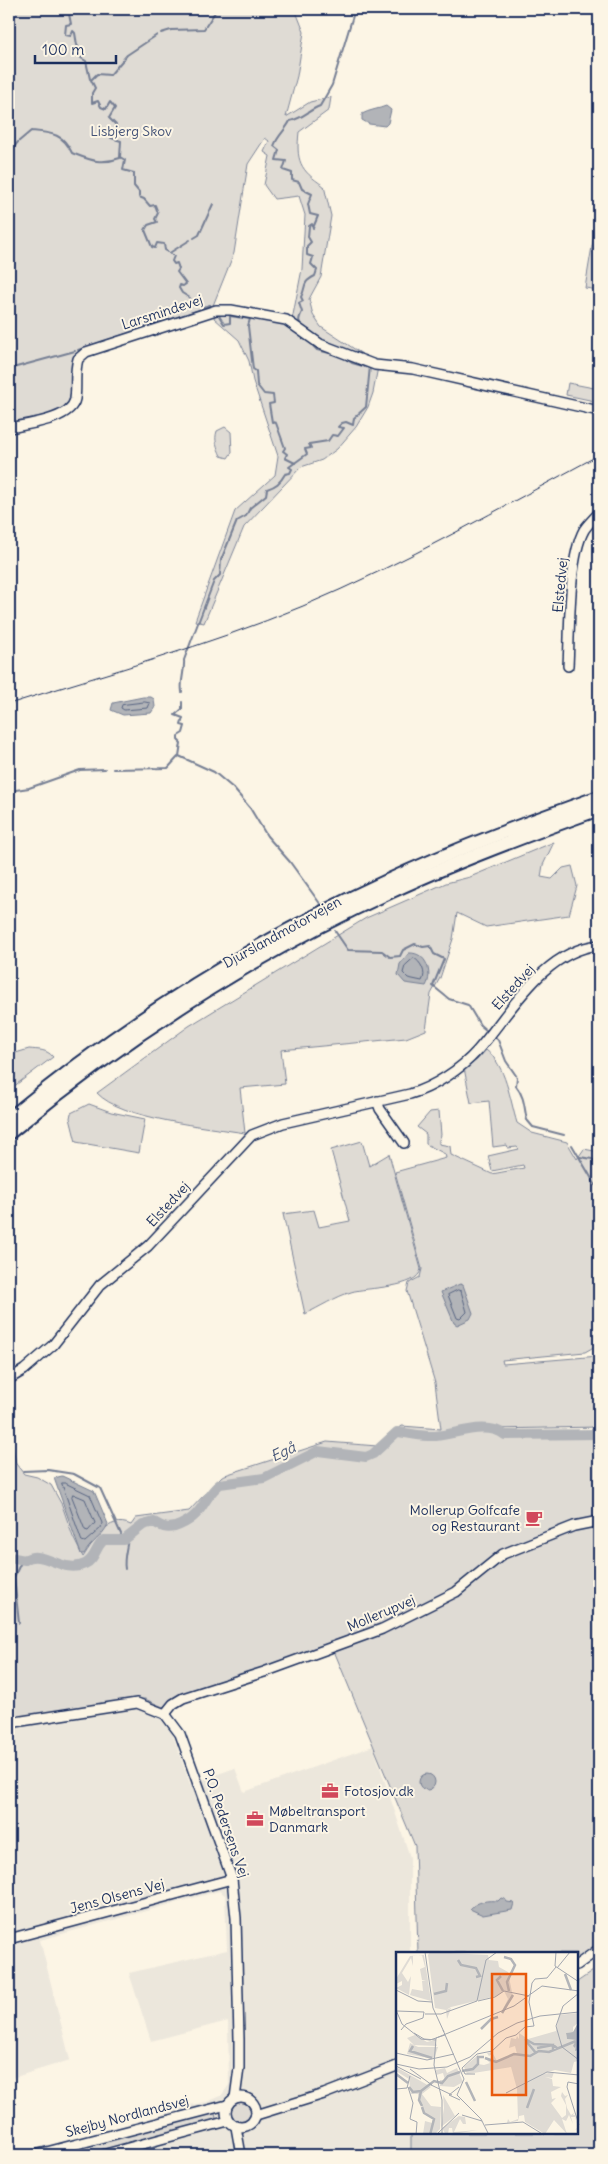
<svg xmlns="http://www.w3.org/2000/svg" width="608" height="2164" viewBox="0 0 608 2164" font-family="Delius,sans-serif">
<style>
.built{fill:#ece7dc}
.green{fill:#dfdbd4;stroke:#7d8599}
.water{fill:#b2b4b8;stroke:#767f94}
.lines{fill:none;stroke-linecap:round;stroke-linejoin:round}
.shore{stroke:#576482;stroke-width:1}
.stream{stroke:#767f94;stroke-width:2}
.river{stroke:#b2b4b8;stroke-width:10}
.minor-casing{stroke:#1b2f5e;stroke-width:12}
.highway-casing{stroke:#1b2f5e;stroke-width:16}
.minor{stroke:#fcf5e5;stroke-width:9}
.highway{stroke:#fcf5e5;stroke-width:12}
.tram{stroke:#1b2f5e;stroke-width:1}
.labels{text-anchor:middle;stroke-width:4;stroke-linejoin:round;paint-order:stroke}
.park-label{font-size:14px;fill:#425176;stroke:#fcf5e5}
.street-label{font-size:14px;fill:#1b2f5e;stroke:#fcf5e5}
.poi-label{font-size:14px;fill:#1b2f5e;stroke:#fcf5e5;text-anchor:start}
.water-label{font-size:15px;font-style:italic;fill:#485779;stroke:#fcf5e5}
.inset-river{fill:none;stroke:#b2b4b8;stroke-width:2.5}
.inset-road{fill:none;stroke:#a2a6af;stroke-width:1}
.view{fill:#e8590c;fill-opacity:0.15;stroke:#e8590c;stroke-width:2.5}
.inset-edge{fill:none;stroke:#1b2f5e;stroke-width:2.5}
</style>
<rect width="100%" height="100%" fill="#fcf5e5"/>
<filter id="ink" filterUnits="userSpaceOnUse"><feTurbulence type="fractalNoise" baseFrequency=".02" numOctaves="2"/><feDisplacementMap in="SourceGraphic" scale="10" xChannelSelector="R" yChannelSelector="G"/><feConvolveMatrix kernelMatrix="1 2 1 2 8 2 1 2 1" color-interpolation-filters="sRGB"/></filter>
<g filter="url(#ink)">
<path class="built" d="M 133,1707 L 160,1718 L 171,1730 L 190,1784 L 235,1768 L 244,1792 L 373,1746 L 410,1857 L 410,1953 L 397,1953 L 397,2133 L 411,2133 L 411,2155 L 15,2155 L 159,2116 L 178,2107 L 207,2102 L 221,2096 L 229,2085 L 228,2021 L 151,2041 L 129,1973 L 227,1950 L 225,1895 L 219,1891 L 40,1940 L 70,2060 L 9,2079 L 9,1728 Z"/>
<g class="green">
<path d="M 9,9 L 295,9 L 304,32 L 297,76 L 286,117 L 310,102 L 331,97 L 329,110 L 299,132 C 296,160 299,170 324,186 L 331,216 L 321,277 L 309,299 L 313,315 L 321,327 L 362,354 L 360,358 L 311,336 L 292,320 L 302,269 L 305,215 L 299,196 L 274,199 L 264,185 L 270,156 L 264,152 L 269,141 L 265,138 L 248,164 L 234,253 L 212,308 L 84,349 L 73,358 L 70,401 L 62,411 L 9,425 Z"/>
<path d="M 599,205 L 599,290 L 585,288 Z"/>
<path d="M 215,312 L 285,322 L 378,367 L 373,393 L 368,407 L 356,427 L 337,449 L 322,460 L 301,467 L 244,527 L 204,623 L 195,621 L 235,511 L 275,475 L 278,456 L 253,381 L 249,361 L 239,340 L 214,318 Z"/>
<path d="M 568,383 L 599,389 L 599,402 L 566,395 Z"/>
<path d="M 225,427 L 231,432 L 232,452 L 228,458 L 221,456 C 217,447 214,440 217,431 Z"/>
<path d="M 554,842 L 543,865 L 541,877 L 552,879 L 563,868 L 572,866 L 577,886 L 569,915 L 486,927 L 457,913 L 453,939 L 440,978 L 431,994 L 426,1030 L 406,1038 L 281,1050 L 285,1084 L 240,1088 L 245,1133 C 208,1127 121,1119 97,1093 L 189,1026 L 366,918 L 446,883 L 470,877 Z"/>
<path d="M 29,1049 C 38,1050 47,1049 53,1057 L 9,1090 L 9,1055 Z"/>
<path d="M 486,1050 C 506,1065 510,1100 517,1123 L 532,1133 L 567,1142 L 577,1159 L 584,1149 L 599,1152 L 599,1344 L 585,1352 L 502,1360 L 503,1364 L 599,1356 L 599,1427 L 493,1429 L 505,1435 L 599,1434 L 599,1944 L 577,1961 L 577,1953 L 418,1953 L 415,1846 L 332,1646 L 163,1707 L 145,1699 L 132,1699 L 9,1719 L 9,1601 L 12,1601 L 9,1600 L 9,1423 L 16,1464 L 24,1474 L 37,1477 L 51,1485 L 62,1505 L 73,1537 L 83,1557 C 94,1541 107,1514 131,1525 L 136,1518 L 189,1511 L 222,1476 L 327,1442 L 377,1446 L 402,1426 L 441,1429 L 435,1383 L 407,1291 L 409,1283 L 420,1277 L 422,1269 L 395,1172 L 446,1158 L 445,1154 L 426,1144 L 426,1134 L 417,1127 L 430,1112 L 439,1111 L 441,1135 L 439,1140 L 439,1144 L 450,1146 L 451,1155 L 492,1174 L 524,1168 L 523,1165 L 492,1171 L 488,1156 L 519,1149 L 517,1147 L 508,1148 L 507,1145 L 493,1147 L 489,1101 L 471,1103 L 464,1068 L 477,1060 Z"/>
<path d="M 89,1104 L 111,1112 L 145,1119 L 139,1153 L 76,1142 L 70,1118 L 71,1113 Z"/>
<path d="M 362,1141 L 369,1166 L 389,1154 L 421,1269 C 418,1289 366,1287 351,1292 C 335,1297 320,1307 305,1314 L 283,1214 L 314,1210 L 319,1227 L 350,1221 L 331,1150 Z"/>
<path d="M 599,1967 L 599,2155 L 411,2155 L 411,2133 L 577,2133 L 577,1982 Z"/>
<circle cx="240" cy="2112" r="11"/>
<path d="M 214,2110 L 217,2122 L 95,2155 L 44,2155 Z"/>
</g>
<g class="water">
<path d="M 386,106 L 391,110 L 388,123 L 385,126 L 369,124 L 362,120 L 362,114 C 369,110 379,109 386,106 Z"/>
<path d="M 143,697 L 151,697 L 154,699 L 155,707 L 151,713 L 123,715 L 111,710 L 113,703 Z"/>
<path d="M 409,953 C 427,952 433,974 426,986 L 405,983 L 398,975 L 400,964 Z"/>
<path d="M 460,1284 L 463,1285 L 473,1313 L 470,1319 L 457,1325 L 454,1323 L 441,1292 Z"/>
<path d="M 62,1476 L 94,1491 L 108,1524 C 103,1536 91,1542 84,1554 L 81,1554 L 54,1478 Z"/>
<circle cx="427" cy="1782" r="8"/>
<path d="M 501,1898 L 505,1899 L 507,1902 L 514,1903 L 512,1910 L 483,1915 L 470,1909 C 477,1901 488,1900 498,1901 Z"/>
</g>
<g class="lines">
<g class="shore">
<path d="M 145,702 L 150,703 L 148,708 L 124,710 L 121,708 L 122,705 Z"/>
<path d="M 414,958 C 421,962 427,973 422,981 L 408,978 L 403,973 L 405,966 Z"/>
<path d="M 458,1290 L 461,1291 L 467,1312 L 460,1319 L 457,1318 L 448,1295 Z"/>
<path d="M 62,1483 L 65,1483 L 90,1495 L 102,1523 L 101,1528 L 85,1542 L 82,1541 Z"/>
<path d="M 73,1494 L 85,1499 L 95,1523 L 88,1531 L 85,1530 L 72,1497 Z"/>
</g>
<g class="stream">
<path d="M 57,9 L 60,11"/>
<path d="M 63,13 L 69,14 L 71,24 L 66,25 L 65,35 L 71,36 L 73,31 L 75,33 L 77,45 L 81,51 L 81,58 L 86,61 L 90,79"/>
<path d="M 161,33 L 171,30 L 204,29 L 217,9"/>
<path d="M 157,35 L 127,55 L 110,75 L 97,74 L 91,80 L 95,88 L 92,93 L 92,103 L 98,101 L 101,107 L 106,109 L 110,102 L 115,108 L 109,118 L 116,125 L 117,132 L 111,138 L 121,141 L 120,157 L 125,160 L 123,170 L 134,173 L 134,186 L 139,192 L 139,197 L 144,199 L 150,206 L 155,205 L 158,213 L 155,219 L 157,222 L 148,225 L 145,230 L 152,247 L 155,248 L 157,243 L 164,244 L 165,250 L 174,256 L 172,261 L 174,264 L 177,263 L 179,269 L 177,272 L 186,284 L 183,286 L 180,285 L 179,288 L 182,293 L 190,298 L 190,301 L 194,303 L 199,301 L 203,307 L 210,305"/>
<path d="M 9,153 L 18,142 L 31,131 C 51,133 63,133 72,153 C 90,160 101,165 120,158"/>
<path d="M 194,238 L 199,235 L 213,204"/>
<path d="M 171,252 L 190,240"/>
<path d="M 218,314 L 224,324 L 230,323 L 230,316 L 250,319 L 248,326 L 253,369 L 256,371 L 257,385 L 264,394 L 273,395 L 274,403 L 269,404 L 272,422 L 276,423 L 285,448 L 283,451 L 287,454 L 285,458 L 295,463"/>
<path d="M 304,328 C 298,322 298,320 302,312 L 299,303 L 303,301 L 301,297 C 307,286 301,283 315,276 L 317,270 L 311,264 L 313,257 L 307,255 L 307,246 L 311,242 L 308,237 L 309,226 L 312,224 L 313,228 L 318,216 L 310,214 L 308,204 L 312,194 L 302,189 L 299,182 L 292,180 L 292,173 L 283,170 L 286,161 L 276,160 L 279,150 L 274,146 C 278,135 285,131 290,121 C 302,119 309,110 320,106 L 332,85 L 355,9"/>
<path d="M 313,346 L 317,350 L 338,355"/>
<path d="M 78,350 L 208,307 L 210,305"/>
<path d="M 344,358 L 352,363 L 370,368"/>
<path d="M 9,369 L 75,351"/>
<path d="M 182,692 C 180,679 185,672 184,660 L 214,581 L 220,575 L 221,560 L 237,521 L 246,516 L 250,508 L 266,495 L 267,489 C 276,486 280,483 285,474 L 290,473 L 292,469 L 289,467 L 307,454 L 305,449 L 311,448 L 309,444 L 328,441 L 332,435 L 338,436 L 344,428 L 338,427 L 342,423 L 346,422 L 353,425 L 354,418 L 366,407 L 370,366"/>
<path d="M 182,702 L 182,709 L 175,715 L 183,718 L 181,725 L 185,726 L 183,733 L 178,736 L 178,740 L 181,743 L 179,756 L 214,772 L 233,788 L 250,808 L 267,836 L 290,862 L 321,905"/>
<path d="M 113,769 L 168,768 L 178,757"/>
<path d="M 9,791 L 29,788 L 80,770 L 105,769"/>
<path d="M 335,931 L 348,950 L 382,951 L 390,957 L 400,956 L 403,950 L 415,944 L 423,947 L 430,946 L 434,954 L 444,959 L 433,986 L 449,999 L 468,1005 L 480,1025 L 487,1031"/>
<path d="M 494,1036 L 498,1040 L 506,1061 L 517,1077 L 516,1086 C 525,1097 524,1108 527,1120 L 533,1127 L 564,1135"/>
<path d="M 572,1145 L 599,1191"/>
<path d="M 580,1157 L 592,1159 L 599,1165"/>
<path d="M 23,1471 L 48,1470 L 74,1474 L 100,1488 L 121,1534"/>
<path d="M 125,1569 C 123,1558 127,1549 128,1538"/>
<path d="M 19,1623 L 14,1577 L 22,1560"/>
</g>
<path class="river" d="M 9,1557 L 25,1560 C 43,1548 63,1575 85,1564 C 96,1559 95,1547 104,1540 L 124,1540 L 143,1525 L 154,1522 C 163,1528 170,1530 180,1525 C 205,1514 202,1498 220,1484 L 264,1478 L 318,1451 L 366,1457 L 373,1454 L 397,1432 C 410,1433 422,1437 436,1436 C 457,1434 487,1421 505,1435 L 599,1434"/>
<g class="minor-casing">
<g id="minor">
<path d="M 9,428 C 27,424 71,420 75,399 C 77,386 74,373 78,359 L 86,352 L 216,310 L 231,310 L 286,320 L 320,344 L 375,365 L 413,369 L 599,411"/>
<path d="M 568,666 C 570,632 568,559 584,530 C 588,524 594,518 599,513"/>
<path d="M 377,1101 L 380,1109 L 404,1143"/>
<path d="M 9,1379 L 24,1370 L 53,1345 L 100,1285 L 148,1246 L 252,1135 L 283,1123 L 410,1094 C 434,1087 461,1069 477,1051 C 511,1012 543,951 599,945"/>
<path d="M 165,1714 L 173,1704 L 183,1698 L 264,1672 L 382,1629 L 456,1592 L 503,1554 L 574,1526 L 599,1521"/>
<path d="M 9,1723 L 137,1703 L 165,1714 L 180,1734 L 232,1879 L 236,1918 L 239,2039 L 239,2068 L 235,2098"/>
<path d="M 9,1939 L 232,1879"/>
<path d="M 577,1965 L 599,1949"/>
<circle cx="241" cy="2112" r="15"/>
<path d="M 256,2115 L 324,2094 L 397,2066"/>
<path d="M 236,2127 L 241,2155"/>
<path d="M 35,2155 L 227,2105"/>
<path d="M 102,2155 L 228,2121"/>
</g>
</g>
<g class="highway-casing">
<g id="highway">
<path d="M 9,1119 C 123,1025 250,944 385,882 C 455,849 527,823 599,797"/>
<path d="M 9,1133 C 125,1037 254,954 392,891 C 459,860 529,834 599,809"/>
</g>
</g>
<use href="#minor" class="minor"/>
<use href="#highway" class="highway"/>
<path class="tram" d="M 9,704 C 107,673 207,646 303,606 C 405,563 502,507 599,455"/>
</g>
</g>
<defs>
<g id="cafe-bare" transform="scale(1.35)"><path d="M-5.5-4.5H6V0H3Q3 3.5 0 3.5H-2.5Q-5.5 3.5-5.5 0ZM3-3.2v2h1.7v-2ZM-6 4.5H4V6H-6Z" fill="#d1495b" stroke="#fcf5e5" stroke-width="2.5" paint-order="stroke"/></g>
<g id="office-bare" transform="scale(1.35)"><path d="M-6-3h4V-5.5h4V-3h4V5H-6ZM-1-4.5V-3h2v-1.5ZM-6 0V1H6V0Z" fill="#d1495b" stroke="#fcf5e5" stroke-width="2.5" paint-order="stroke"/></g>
</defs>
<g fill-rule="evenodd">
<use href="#cafe-bare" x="534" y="1518"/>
<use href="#office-bare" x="330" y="1791"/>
<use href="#office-bare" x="255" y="1819"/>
</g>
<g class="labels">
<g class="park-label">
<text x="131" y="136">Lisbjerg Skov</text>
</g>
<g class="street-label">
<text transform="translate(162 312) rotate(-18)" y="5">Larsmindevej</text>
<text transform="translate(560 585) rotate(-85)" y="5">Elstedvej</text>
<text transform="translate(282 932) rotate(-29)" y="5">Djurslandmotorvejen</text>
<text transform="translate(513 987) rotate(-48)" y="5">Elstedvej</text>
<text transform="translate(168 1204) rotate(-47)" y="5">Elstedvej</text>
<text transform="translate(381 1613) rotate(-23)" y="5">Mollerupvej</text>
<text transform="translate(226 1823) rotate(71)" y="5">P.O. Pedersens Vej</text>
<text transform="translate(117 1896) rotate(-15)" y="5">Jens Olsens Vej</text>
<text transform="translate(127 2116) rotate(-15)" y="5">Skejby Nordlandsvej</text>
</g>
<g class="poi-label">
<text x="520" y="1515" text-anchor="end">Mollerup Golfcafe<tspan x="520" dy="16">og Restaurant</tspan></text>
<text x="344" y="1796">Fotosjov.dk</text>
<text x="269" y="1816">Møbeltransport<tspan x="269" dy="16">Danmark</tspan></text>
</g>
<g class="water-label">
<text transform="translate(283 1452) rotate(-26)" y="5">Egå</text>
</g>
</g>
<g transform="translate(396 1952)">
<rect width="182" height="182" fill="#fcf5e5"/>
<path d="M 34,0 L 92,3 L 93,8 L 102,9 L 103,15 L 112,20 L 117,45 L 107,57 L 112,47 L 108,39 L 100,44 L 55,55 L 50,58 L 55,56 L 51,67 L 50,58 L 39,56 L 32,3 ZM 26,3 L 17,4 L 17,14 L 15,6 L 6,21 L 12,30 L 15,24 L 13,43 L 0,36 L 6,33 L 6,29 L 0,32 L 0,27 L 14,4 L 28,3 L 35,49 L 14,43 L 16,37 L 27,39 L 26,29 L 30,29 L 26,28 L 24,17 L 29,15 ZM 182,61 L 182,71 L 177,75 L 177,80 L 170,81 L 171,87 L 180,88 L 182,98 L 182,109 L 178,110 L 175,121 L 159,118 L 142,123 L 158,120 L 156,126 L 149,125 L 156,127 L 157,134 L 165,135 L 155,140 L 156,147 L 160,146 L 155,151 L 166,166 L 170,163 L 170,153 L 165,144 L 166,140 L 169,144 L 172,143 L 169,147 L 171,156 L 175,163 L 178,161 L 177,163 L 179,163 L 182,175 L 182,177 L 179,178 L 182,175 L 179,165 L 175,165 L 177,172 L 173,163 L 170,169 L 166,167 L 171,182 L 158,168 L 149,182 L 129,170 L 128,163 L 123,164 L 122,169 L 111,171 L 112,167 L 114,170 L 122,167 L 121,137 L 115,115 L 71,122 L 68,115 L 82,103 L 82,112 L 88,113 L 94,111 L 89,106 L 96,107 L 96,102 L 93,104 L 91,101 L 96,100 L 101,109 L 121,102 L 119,94 L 113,96 L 115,86 L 120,87 L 121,84 L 123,87 L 123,81 L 132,87 L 160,79 L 163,63 ZM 19,83 L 31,90 L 39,88 L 41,94 L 18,93 L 11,86 ZM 14,91 L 22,95 L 42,95 L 38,107 L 11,102 ZM 0,115 L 35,135 L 26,142 L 35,154 L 45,155 L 44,177 L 39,182 L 27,182 L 29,169 L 36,171 L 37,167 L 27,159 L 22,142 L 15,142 L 13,127 L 0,119 ZM 49,116 L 51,121 L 61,116 L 67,130 L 58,135 L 44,134 L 44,128 L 49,128 L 47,121 L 40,123 L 40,118 ZM 47,143 L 59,164 L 45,175 L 48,156 ZM 63,164 L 69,165 L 70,172 L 67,172 L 64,167 L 58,180 L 82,178 L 57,182 L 56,176 L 53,176 L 52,182 L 50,183 L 46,176 Z" fill="#dfdbd4"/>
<path d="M 182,71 L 182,98 L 179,99 L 180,93 L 179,96 L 177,94 L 180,88 L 171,87 L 170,81 L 177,80 Z" fill="#b2b4b8"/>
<path class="inset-river" d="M 108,5 L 115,7 L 119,13 L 111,30 L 113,39M 62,8 L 65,13 L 80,16 L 84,24 L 80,25M 169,22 L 175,38M 105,24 L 101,28 L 107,39M 38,42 L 50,39 L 51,31M 106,61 L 117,43M 85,77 L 95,67 L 102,65M 129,87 L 138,92 L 157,93 L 161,96M 130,89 L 140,101M 17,94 L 14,99 L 36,106M 141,96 L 157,93 L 157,98M 89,106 L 100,110 L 118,102 L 134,104 L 143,99 L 153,100 L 180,89M 66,119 L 77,117 L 82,112 L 82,105 L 88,105M 0,122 L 12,131M 70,130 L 79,149M 13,135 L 17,140 L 25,139 L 38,129 L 46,131 L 52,124 L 64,120M 25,139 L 23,148 L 26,154M 26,155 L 28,161 L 38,167 L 34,183M 131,156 L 138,137"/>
<path class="inset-road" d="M 29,0 L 37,56 L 48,80M 160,0 L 159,14 L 183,30M 161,16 L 174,0M 0,38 L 22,49 L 36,50M 183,41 L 167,54 L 160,74 L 166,95 L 183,108M 82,49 L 99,45 L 108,39 L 133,44M 0,58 L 6,72 L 25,87 L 34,88 L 49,83M 1,59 L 28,60 L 27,66 L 10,72 L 5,78M 29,62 L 45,62 L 81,49 L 90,8 L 101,0M 47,78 L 68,127 L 61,143 L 85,167 L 93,183M 18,81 L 28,87 L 40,88M 0,101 L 31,108 L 58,102M 0,112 L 23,117 L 51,115 L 74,105 L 102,81 L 121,71 L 144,64 L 183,60M 0,114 L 25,127M 14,117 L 36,133M 79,122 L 69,122 L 66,116 L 81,102 L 96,99 L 110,86 L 120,83 L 129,75 L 138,74 L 133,50 L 136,31 L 139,27 L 151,26 L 160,15M 33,132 L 56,143M 183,132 L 172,130 L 171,135 L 183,173M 12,135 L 17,151 L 14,167 L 21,170 L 20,183M 63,135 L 53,143 L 64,148M 0,137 L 11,136 L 14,124M 110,141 L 151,120 L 183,123M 66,163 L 86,169M 89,173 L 127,170 L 148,183M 40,183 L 63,161M 46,183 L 46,148 L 38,113 L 40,86 L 118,54 L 146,34 L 183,39"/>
<path class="view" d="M 96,22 L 130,22 L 130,143 L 96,143 Z"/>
<rect width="182" height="182" class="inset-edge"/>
</g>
<rect width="608" height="2164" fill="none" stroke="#fcf5e5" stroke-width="30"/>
<rect x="15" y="15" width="578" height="2134" fill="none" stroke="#1b2f5e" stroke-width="2" filter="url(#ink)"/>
<path d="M35 55v8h81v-8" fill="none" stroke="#1b2f5e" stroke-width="2.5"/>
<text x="42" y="55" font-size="15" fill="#1b2f5e" stroke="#fcf5e5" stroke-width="4" paint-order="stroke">100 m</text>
</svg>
